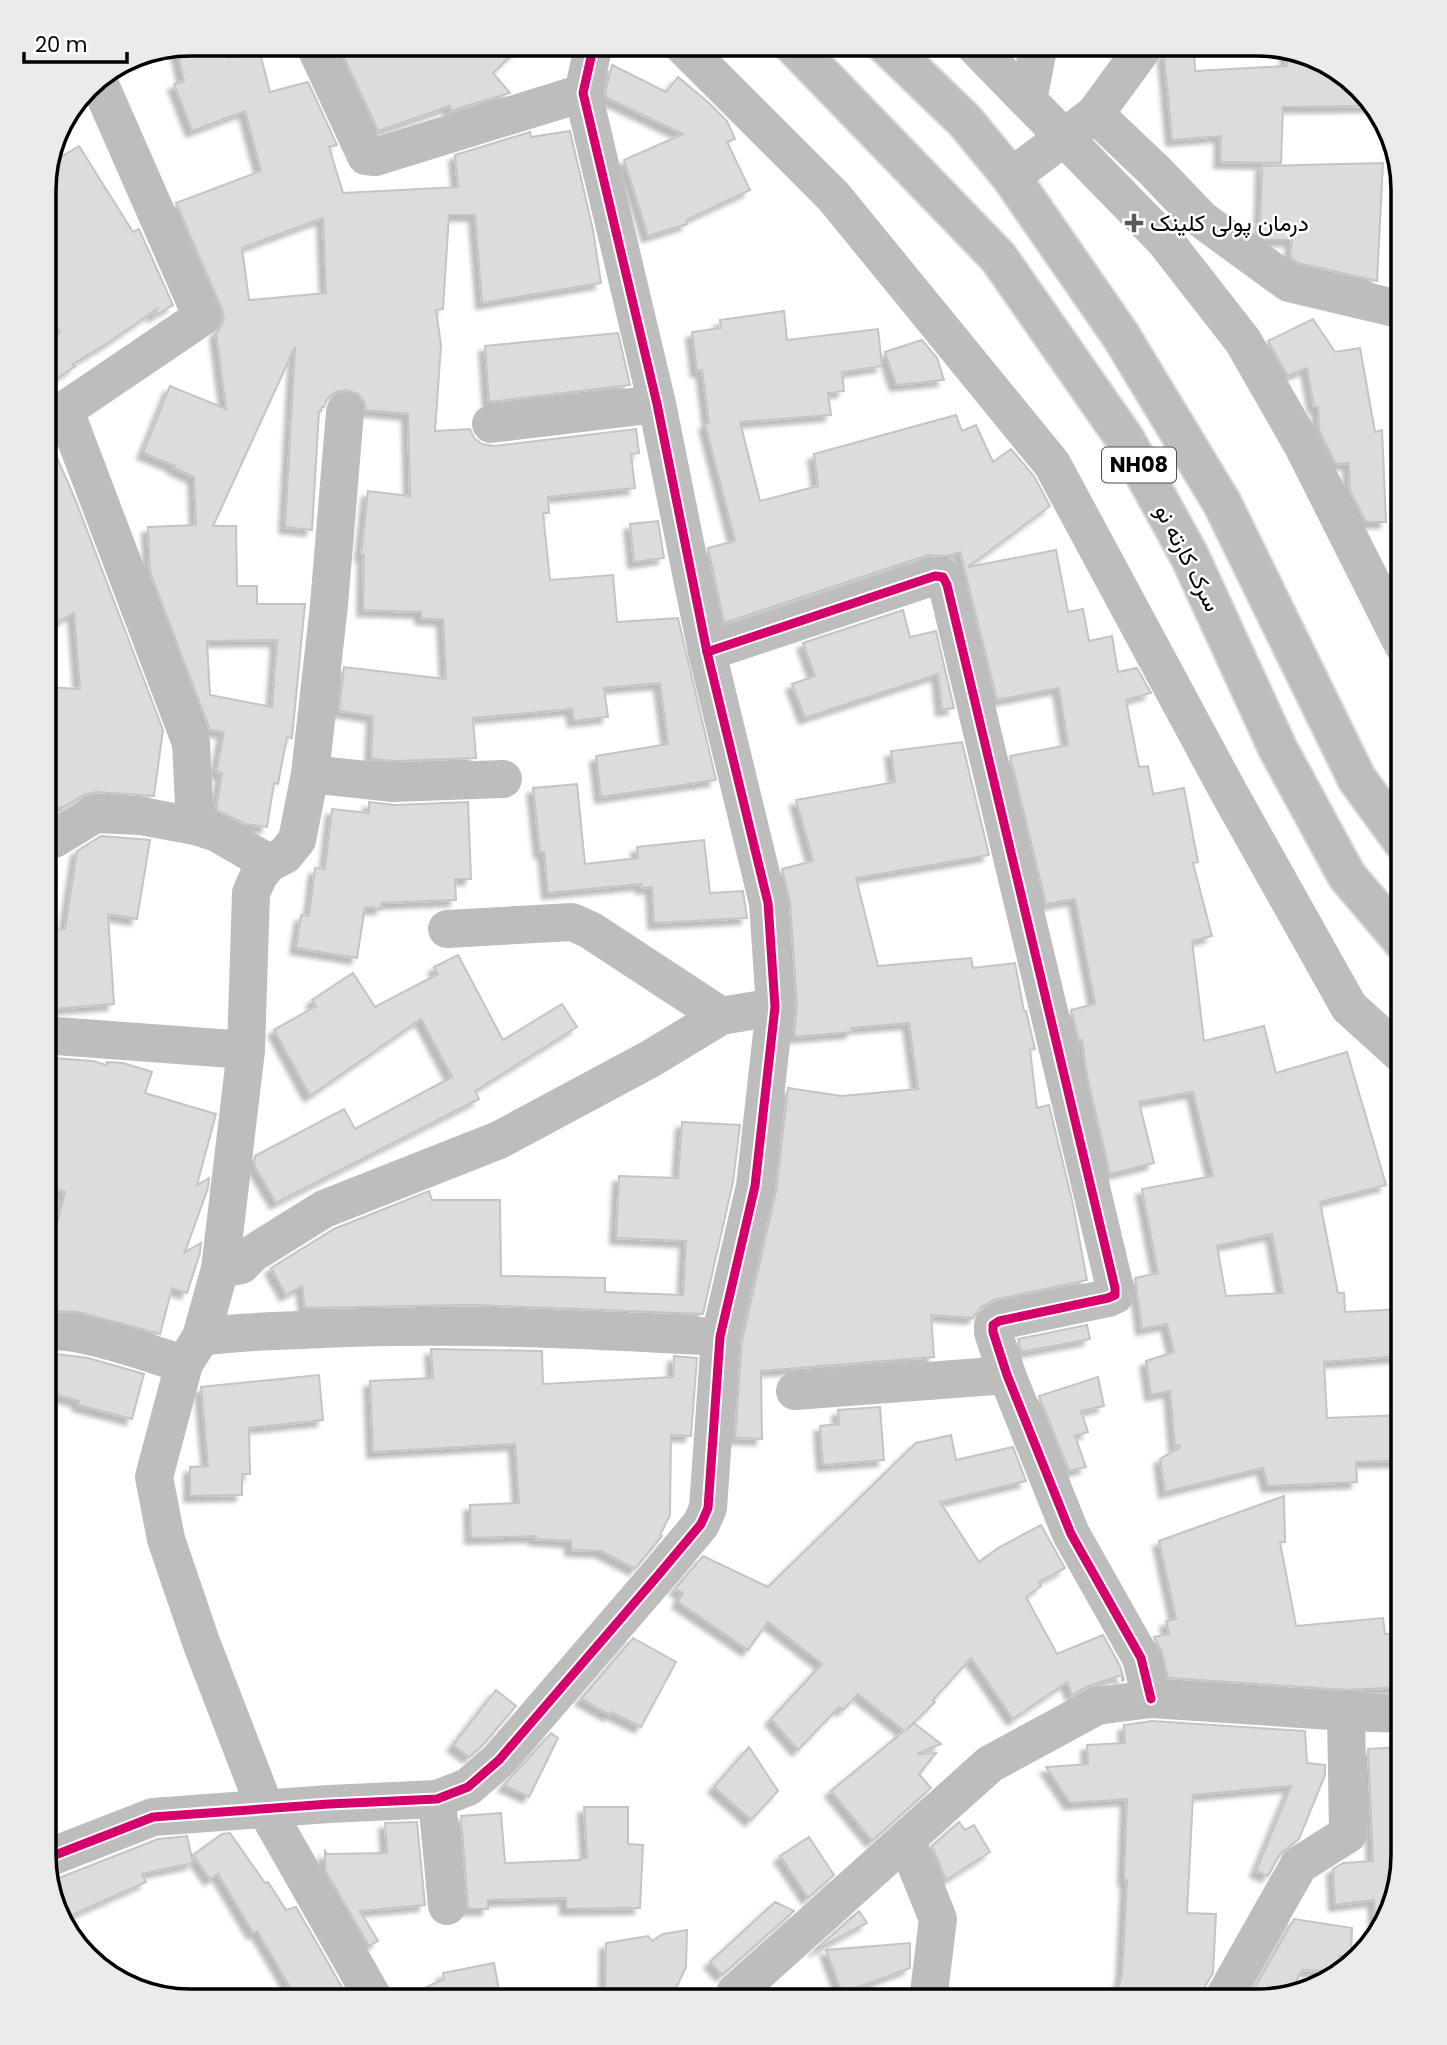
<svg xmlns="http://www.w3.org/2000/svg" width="1447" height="2045" viewBox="0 0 1447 2045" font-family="Poppins,Vazirmatn,sans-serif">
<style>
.building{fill:#dcdcdc;stroke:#c4c4c4;stroke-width:2;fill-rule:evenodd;filter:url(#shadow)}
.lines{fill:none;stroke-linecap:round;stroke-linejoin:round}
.highway-casing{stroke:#dbdbdb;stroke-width:42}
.minor{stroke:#bdbdbd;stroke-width:38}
.highway{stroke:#bdbdbd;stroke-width:38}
.cycleway-casing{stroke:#fff;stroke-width:13}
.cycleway{stroke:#d6006c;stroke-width:9}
.poi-dot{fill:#595959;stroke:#fff;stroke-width:2.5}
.labels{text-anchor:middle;stroke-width:5;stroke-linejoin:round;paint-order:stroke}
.shield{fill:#fff;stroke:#4c4c4c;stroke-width:2}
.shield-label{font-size:21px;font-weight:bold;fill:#000}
.poi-label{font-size:23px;fill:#000;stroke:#fff;text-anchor:start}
.street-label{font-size:23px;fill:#000;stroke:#fff}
.rim{fill:none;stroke:#000;stroke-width:3.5}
</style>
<defs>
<filter id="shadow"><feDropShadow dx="-6" dy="6" stdDeviation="2" flood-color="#0004"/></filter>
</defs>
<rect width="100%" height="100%" fill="#fff"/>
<g class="building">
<path d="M 190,44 L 225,44 L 228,58 L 259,49 L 270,92 L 308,82 L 337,145 L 329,147 L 343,193 L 458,187 L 455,155 L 530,132 L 531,137 L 570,131 L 593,230 L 601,283 L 482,303 L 475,215 L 449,215 L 443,309 L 436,310 L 441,345 L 435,431 L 470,429 L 474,438 L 482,444 L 494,446 L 636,429 L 639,453 L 631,454 L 635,488 L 548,497 L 549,513 L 543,513 L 550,580 L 613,575 L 617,622 L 678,618 L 716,780 L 601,797 L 596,756 L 668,744 L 660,683 L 604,688 L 608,717 L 574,721 L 572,709 L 473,718 L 476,758 L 395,761 L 371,759 L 373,716 L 339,711 L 344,667 L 446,679 L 443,620 L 421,618 L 421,612 L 363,610 L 364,555 L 361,555 L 368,491 L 410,496 L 408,414 L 366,410 L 364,402 L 358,394 L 347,390 L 336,392 L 327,399 L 324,407 L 322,407 L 321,411 L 319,411 L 312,530 L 285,527 L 295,347 L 213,526 L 236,526 L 237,586 L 257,586 L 257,604 L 305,604 L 292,738 L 287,737 L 278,784 L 274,783 L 267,827 L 245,824 L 216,810 L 222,773 L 216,772 L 224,732 L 210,730 L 150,572 L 148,527 L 196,525 L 194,477 L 174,468 L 175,466 L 143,453 L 170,386 L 226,409 L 216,333 L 221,327 L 224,319 L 222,309 L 176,203 L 261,171 L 245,111 L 192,131 L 174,84 L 184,81 L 176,46 ZM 323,218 L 326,293 L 249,300 L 242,248 ZM 277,640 L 272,707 L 210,695 L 207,641 Z"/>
<path d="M 338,44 L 523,44 L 493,73 L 510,93 L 450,111 L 450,106 L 378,131 Z"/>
<path d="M 1194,50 L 1195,71 L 1287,66 L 1286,50 L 1331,63 L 1373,106 L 1283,107 L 1281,163 L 1220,162 L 1221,136 L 1172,140 L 1164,55 L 1166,52 Z"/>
<path d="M 612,65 L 666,92 L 678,77 L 709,103 L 727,121 L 735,139 L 727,142 L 750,190 L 686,220 L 687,224 L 648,236 L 624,160 L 683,134 L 607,98 L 605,93 Z"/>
<path d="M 79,146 L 133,232 L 139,229 L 173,305 L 154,316 L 157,309 L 108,343 L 73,364 L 75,366 L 44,388 L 44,323 L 54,336 L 60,332 L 44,306 L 44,180 L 48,165 Z"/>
<path d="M 1383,163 L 1377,281 L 1298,263 L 1290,257 L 1292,240 L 1267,240 L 1260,235 L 1262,166 Z"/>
<path d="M 784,311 L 787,340 L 878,329 L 882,366 L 842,372 L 844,391 L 828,393 L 831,415 L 740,422 L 760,501 L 818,486 L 814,454 L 956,415 L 962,431 L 976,425 L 993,462 L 1011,449 L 1034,476 L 1050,506 L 968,567 L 1056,550 L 1068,612 L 1083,609 L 1089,641 L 1112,636 L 1118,672 L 1137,668 L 1151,693 L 1126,700 L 1139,767 L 1148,766 L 1153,794 L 1184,788 L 1198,862 L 1193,863 L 1212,936 L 1192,941 L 1204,1041 L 1264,1026 L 1276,1073 L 1347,1052 L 1386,1185 L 1320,1202 L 1338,1293 L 1344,1293 L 1345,1312 L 1403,1309 L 1403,1356 L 1324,1362 L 1327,1418 L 1403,1415 L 1403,1461 L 1356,1462 L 1357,1482 L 1268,1486 L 1263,1468 L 1165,1492 L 1160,1459 L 1180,1447 L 1179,1445 L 1175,1446 L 1170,1391 L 1151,1395 L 1146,1361 L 1174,1352 L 1167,1324 L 1142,1329 L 1135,1278 L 1158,1273 L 1142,1189 L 1213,1176 L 1193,1092 L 1139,1102 L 1154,1163 L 1110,1174 L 1087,1076 L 1082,1040 L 1079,1041 L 1071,1010 L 1095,1004 L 1075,899 L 1046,904 L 1010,756 L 1068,745 L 1059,688 L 997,700 L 960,552 L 948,556 L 928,555 L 724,623 L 708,548 L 735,541 L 705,424 L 709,423 L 702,370 L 697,371 L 692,332 L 721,328 L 720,320 ZM 1272,1234 L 1283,1293 L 1226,1296 L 1217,1246 Z"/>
<path d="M 1313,319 L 1335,352 L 1360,348 L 1375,432 L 1382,430 L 1386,522 L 1366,522 L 1350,491 L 1349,463 L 1336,464 L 1319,430 L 1318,407 L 1314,407 L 1307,368 L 1288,376 L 1268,341 Z"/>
<path d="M 618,333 L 630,385 L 489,402 L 485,346 Z"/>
<path d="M 922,340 L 937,358 L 944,380 L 896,385 L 885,352 Z"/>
<path d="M 51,444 L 75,499 L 163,730 L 154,796 L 96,792 L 84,795 L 62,808 L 44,805 L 44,687 L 80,689 L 74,613 L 44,630 L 44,446 Z"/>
<path d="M 658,521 L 664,558 L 634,562 L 630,524 Z"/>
<path d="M 903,610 L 910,637 L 936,631 L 954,708 L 942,710 L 938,674 L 805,718 L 792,684 L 815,676 L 803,643 Z"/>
<path d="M 962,742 L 989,855 L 856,878 L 878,966 L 971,958 L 973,968 L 1015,963 L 1024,1011 L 1026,1011 L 1035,1049 L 1030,1050 L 1037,1108 L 1049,1105 L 1072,1200 L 1087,1280 L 994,1300 L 981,1307 L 973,1318 L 931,1315 L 934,1357 L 761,1371 L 762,1439 L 735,1438 L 742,1340 L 776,1191 L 788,1088 L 841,1096 L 918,1089 L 909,1023 L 851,1028 L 852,1032 L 794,1037 L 797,1006 L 790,902 L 782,869 L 813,861 L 796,800 L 895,782 L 891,751 Z"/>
<path d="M 577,784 L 585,864 L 638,858 L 637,847 L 704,840 L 710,893 L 743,891 L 747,918 L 654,923 L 652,887 L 642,888 L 641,884 L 548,893 L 544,852 L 540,852 L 533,788 Z"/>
<path d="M 369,802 L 395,805 L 468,802 L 471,879 L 455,879 L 456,900 L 382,903 L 381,909 L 365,907 L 357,958 L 296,948 L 301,915 L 309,916 L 315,868 L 325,869 L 332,809 L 369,813 Z"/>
<path d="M 101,836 L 150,840 L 137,919 L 108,914 L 114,1004 L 54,1009 L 48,930 L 65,929 L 77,851 Z"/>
<path d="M 458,955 L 503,1040 L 562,1004 L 577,1027 L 475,1091 L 479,1099 L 276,1203 L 254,1165 L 255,1156 L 344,1109 L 355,1129 L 452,1077 L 421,1019 L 310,1096 L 274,1030 L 316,1006 L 312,1000 L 353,973 L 375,1007 L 438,974 L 434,967 Z"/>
<path d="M 44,1054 L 54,1058 L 93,1061 L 106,1065 L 107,1062 L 123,1063 L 152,1072 L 145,1093 L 216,1114 L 197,1185 L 209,1178 L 208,1188 L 185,1252 L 201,1243 L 200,1253 L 187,1293 L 172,1288 L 160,1334 L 78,1312 L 44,1311 L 44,1274 L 65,1192 L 44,1186 Z"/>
<path d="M 682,1122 L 740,1125 L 733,1182 L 703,1314 L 472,1305 L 305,1308 L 302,1286 L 286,1295 L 271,1268 L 334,1229 L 429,1191 L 432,1200 L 500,1200 L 501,1276 L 605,1278 L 605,1292 L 683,1295 L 686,1241 L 616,1238 L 619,1176 L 678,1178 Z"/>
<path d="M 1087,1325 L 1090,1339 L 1022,1352 L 1018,1339 Z"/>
<path d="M 431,1349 L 542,1351 L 543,1384 L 673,1377 L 674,1356 L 697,1358 L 691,1436 L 671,1435 L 670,1515 L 660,1535 L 662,1536 L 635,1569 L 601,1551 L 571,1550 L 571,1541 L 535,1539 L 536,1536 L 471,1538 L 470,1505 L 519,1503 L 515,1444 L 373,1452 L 370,1381 L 433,1378 Z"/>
<path d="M 44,1354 L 57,1354 L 88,1358 L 144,1374 L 132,1419 L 78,1405 L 79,1401 L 44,1391 Z"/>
<path d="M 319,1375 L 323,1420 L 249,1428 L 250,1474 L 242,1474 L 242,1495 L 190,1496 L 190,1467 L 208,1466 L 201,1387 Z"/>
<path d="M 1098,1377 L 1104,1406 L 1081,1411 L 1088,1432 L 1075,1436 L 1086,1467 L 1069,1471 L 1039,1396 Z"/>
<path d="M 880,1407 L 884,1460 L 823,1465 L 820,1426 L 839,1424 L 838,1410 Z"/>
<path d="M 951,1435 L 956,1460 L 1013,1447 L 1026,1481 L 940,1502 L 979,1562 L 998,1548 L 1041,1525 L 1065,1568 L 1039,1582 L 1041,1586 L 1026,1597 L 1057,1654 L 1103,1635 L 1120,1666 L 1124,1680 L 1122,1681 L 1122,1675 L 1087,1687 L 1072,1695 L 1067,1682 L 1013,1719 L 971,1658 L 933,1700 L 935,1702 L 906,1730 L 914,1723 L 941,1744 L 917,1754 L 936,1753 L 919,1774 L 931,1788 L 872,1841 L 831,1791 L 904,1731 L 858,1694 L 843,1710 L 839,1707 L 798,1750 L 771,1719 L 822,1664 L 768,1622 L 748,1650 L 678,1602 L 683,1593 L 675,1589 L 703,1556 L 768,1587 L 916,1443 Z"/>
<path d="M 1284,1496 L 1285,1542 L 1280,1542 L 1296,1626 L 1383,1618 L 1385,1634 L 1403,1633 L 1403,1687 L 1347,1690 L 1168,1678 L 1162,1652 L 1154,1637 L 1169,1634 L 1166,1621 L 1176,1619 L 1159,1541 Z"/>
<path d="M 633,1638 L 676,1662 L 641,1727 L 611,1712 L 610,1715 L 581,1699 Z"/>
<path d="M 496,1690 L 516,1706 L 483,1745 L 469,1757 L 453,1745 Z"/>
<path d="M 1152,1721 L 1305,1731 L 1307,1763 L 1325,1765 L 1325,1775 L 1299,1839 L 1280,1854 L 1268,1876 L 1256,1871 L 1291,1786 L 1193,1795 L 1187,1913 L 1216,1914 L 1213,1973 L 1203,1990 L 1200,2001 L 1114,2001 L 1122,1975 L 1127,1880 L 1124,1880 L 1127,1799 L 1070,1803 L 1046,1767 L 1088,1764 L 1087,1745 L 1125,1743 L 1124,1725 Z"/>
<path d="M 551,1733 L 558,1738 L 529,1797 L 504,1785 Z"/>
<path d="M 749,1747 L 778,1791 L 751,1820 L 714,1787 Z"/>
<path d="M 1403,1747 L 1403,1856 L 1384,1929 L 1376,1934 L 1374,1900 L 1335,1905 L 1333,1869 L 1343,1863 L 1373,1861 L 1368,1749 Z"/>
<path d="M 584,1807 L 628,1807 L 628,1844 L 643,1845 L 640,1908 L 566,1909 L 566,1898 L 488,1900 L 488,1909 L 468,1909 L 461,1816 L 501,1813 L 505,1863 L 581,1860 L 581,1858 L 587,1858 Z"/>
<path d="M 417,1822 L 425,1905 L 360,1911 L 378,1941 L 369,1946 L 325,1870 L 325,1851 L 327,1854 L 387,1853 L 385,1823 Z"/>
<path d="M 959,1822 L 965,1830 L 974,1825 L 990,1852 L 946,1880 L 932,1846 Z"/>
<path d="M 230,1833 L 265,1883 L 268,1882 L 286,1910 L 296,1907 L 350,2001 L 293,2001 L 293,1992 L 257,1931 L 253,1933 L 218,1874 L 210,1879 L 193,1855 L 222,1834 Z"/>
<path d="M 187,1836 L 193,1863 L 142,1874 L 146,1882 L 61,1920 L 51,1881 L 158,1839 Z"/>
<path d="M 809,1837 L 834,1875 L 808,1898 L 780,1856 Z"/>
<path d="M 775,1902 L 794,1911 L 722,1975 L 710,1962 Z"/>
<path d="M 859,1911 L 867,1923 L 814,1951 Z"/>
<path d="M 1294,1919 L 1352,1928 L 1351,1956 L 1339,1956 L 1339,1971 L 1302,1970 L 1290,1993 L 1258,2001 L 1247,2001 Z"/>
<path d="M 687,1930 L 686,1967 L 670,2001 L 605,2001 L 606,1943 L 648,1936 L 652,1941 L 663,1934 Z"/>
<path d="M 910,1943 L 910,1968 L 842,1993 L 826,1950 Z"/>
<path d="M 494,1963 L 501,2001 L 397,2001 L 444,1979 L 443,1973 Z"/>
</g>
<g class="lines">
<g class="highway-casing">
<g id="highway">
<path d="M 792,44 L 998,257 L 1125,439 L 1189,555 L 1278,749 L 1347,876 L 1403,942"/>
<path d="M 885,44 L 965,121 L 1011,177 L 1121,336 L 1222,503 L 1357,779 L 1403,842"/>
</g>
</g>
<g class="minor">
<path d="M 314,44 L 366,156 L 375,157 L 583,93"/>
<path d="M 681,44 L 834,197 L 1052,464 L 1228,791 L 1349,1007 L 1403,1056"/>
<path d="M 973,44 L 1165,241 L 1243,341 L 1303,446 L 1403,645"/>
<path d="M 1028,100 L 1039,44"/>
<path d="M 1095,114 L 1155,171 L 1201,219 L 1289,283 L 1403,310"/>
<path d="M 1011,177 L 1095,114 L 1146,44"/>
<path d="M 65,411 L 191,743 L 195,826"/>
<path d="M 44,424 L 202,317 L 97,78"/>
<path d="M 491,424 L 657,404"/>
<path d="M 707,652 L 935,576 L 943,577 L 947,585 L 1115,1288 L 1115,1295 L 1108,1298 L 999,1321 L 993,1325 L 993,1332 L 1007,1375 L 1071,1534 L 1141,1658 L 1151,1699"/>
<path d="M 310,774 L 394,783 L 503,779"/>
<path d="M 54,839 L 95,814 L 141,816 L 195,826 L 217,833 L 269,863"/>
<path d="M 447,929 L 572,922 L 590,930 L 721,1016"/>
<path d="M 56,1036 L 246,1050"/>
<path d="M 220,1269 L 246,1050 L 251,893 L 259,875 L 269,863 L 285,855 L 297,840 L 310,774 L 329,605 L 345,412"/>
<path d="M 44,1333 C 74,1325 152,1355 184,1364 L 201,1337 C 241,1331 282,1331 323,1329 C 456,1323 588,1330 720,1337"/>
<path d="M 201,1337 L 220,1269 L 241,1265 L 252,1254 L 324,1209 L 499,1140 L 650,1059 L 721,1016 L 775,1007"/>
<path d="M 184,1364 L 154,1477 L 166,1539 L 201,1642 L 265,1808 L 375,2001"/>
<path d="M 795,1391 L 1007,1375"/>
<path d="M 437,1799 L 447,1906"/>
<path d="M 906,1840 L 938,1919 L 928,2001"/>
<path d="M 45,1859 L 153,1817 L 329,1804 L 437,1799 L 468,1787 L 499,1760 L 660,1573 L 701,1524 L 708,1508 L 720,1337 L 755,1186 L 775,1007 L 768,903 L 707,652 L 657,404 L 583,93 L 594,44"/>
<path d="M 735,1993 L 990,1764 L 1097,1706 L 1151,1699 L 1346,1712 L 1403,1714"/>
<path d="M 1222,2001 L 1299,1865 L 1348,1834 L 1346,1712"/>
</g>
<use href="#highway" class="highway"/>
<g class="cycleway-casing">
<g id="cycleway">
<path d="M 707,652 L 935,576 L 943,577 L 947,585 L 1115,1288 L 1115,1295 L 1108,1298 L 999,1321 L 993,1325 L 993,1332 L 1007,1375 L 1071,1534 L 1141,1658 L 1151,1699"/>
<path d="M 45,1859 L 153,1817 L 329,1804 L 437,1799 L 468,1787 L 499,1760 L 660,1573 L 701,1524 L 708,1508 L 720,1337 L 755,1186 L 775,1007 L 768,903 L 707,652 L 657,404 L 583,93 L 594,44"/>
</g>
</g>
<use href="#cycleway" class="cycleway"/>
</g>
<path class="poi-dot" d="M1130.5 212.5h7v7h7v7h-7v7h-7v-7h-7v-7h7z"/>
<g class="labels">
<rect class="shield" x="1102" y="447.5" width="74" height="35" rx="5"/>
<g class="shield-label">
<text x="1139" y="472">NH08</text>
</g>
<g class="poi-label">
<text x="1150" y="231">درمان پولی کلینک</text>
</g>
<g class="street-label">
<text transform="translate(1188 558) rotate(63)" y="8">سرک کارته نو</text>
</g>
</g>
<path d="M0 0H1447V2045H0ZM190 56H1257A134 134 0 0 1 1391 190V1855A134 134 0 0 1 1257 1989H190A134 134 0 0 1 56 1855V190A134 134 0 0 1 190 56Z" fill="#ebebeb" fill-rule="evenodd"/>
<path class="rim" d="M190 56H1257A134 134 0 0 1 1391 190V1855A134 134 0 0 1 1257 1989H190A134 134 0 0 1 56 1855V190A134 134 0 0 1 190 56Z"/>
<path d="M24 52v10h103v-10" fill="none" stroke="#000000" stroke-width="3.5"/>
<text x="35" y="52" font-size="21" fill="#000000" stroke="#ffffff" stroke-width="5" paint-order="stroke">20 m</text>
</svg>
